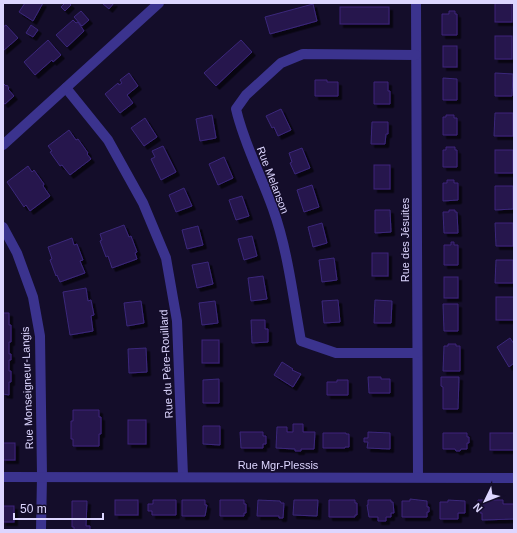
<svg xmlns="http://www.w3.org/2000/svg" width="517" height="533" viewBox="0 0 517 533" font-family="Arial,sans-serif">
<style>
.building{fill:#25174d;stroke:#3c277b;filter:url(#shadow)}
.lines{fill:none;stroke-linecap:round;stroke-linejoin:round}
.minor{stroke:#3b338e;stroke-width:10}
.labels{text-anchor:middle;stroke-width:3;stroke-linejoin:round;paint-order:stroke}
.street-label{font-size:11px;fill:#ddd6ff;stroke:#140d2a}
</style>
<defs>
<filter id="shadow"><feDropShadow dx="3.5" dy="3.5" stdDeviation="0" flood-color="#0009"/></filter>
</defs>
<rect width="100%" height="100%" fill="#140d2a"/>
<g class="building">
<path d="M 25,3 L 43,3 L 33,21 L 19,12 Z"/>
<path d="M 65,3 L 69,3 L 71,5 L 65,11 L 61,7 Z"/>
<path d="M 102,3 L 114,3 L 109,9 Z"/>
<rect x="495" y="3" width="17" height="19"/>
<path d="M 313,4 L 317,21 L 270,34 L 265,17 Z"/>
<rect x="340" y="7" width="49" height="17"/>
<path d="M 81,11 L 89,20 L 82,26 L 74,17 Z"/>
<path d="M 449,11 L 455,11 L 455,14 L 457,14 L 457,35 L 442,35 L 442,14 L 449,14 Z"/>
<path d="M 73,20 L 76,23 L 78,22 L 84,31 L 67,47 L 56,35 Z"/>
<path d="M 6,25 L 18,38 L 3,51 L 3,27 Z"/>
<path d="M 31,25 L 38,30 L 33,37 L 26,33 Z"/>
<rect x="495" y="36" width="17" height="23"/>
<path d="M 48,40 L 61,55 L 53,62 L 52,60 L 35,75 L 24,62 Z"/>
<path d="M 241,40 L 252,52 L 216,86 L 204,73 Z"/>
<rect x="443" y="46" width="14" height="21"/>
<path d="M 129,73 L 138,86 L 127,95 L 133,103 L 120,113 L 105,94 L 118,83 L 119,85 L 122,83 L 120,80 Z"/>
<path d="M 495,73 L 513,74 L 512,96 L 495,96 Z"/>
<path d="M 443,78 L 457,79 L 457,100 L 443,100 Z"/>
<path d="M 315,80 L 327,80 L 327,82 L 338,82 L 338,96 L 315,96 Z"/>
<path d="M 374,82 L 388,82 L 388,91 L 390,91 L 390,104 L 374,104 Z"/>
<path d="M 3,83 L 6,86 L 7,85 L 9,88 L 8,89 L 14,96 L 5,104 L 3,103 Z"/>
<path d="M 281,109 L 291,130 L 278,136 L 274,127 L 272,128 L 266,116 Z"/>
<path d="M 495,113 L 513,113 L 513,136 L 494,136 Z"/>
<path d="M 212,115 L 216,138 L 200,141 L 196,119 Z"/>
<path d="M 446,115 L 454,115 L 454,118 L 457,118 L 457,135 L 443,135 L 443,117 L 446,117 Z"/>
<path d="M 145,118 L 157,137 L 144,146 L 131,128 Z"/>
<path d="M 372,122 L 388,122 L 388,134 L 386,134 L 385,144 L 371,144 Z"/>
<path d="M 69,130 L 76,140 L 78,139 L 88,153 L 87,154 L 91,159 L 70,175 L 62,165 L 60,166 L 50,152 L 52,151 L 48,146 Z"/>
<path d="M 163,146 L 176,172 L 161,180 L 151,159 L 155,157 L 152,151 Z"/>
<path d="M 446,147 L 455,147 L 455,150 L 457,150 L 457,167 L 443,167 L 443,150 L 446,150 Z"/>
<path d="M 302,148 L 310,168 L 295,174 L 290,163 L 292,162 L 289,153 Z"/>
<rect x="495" y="150" width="18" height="23"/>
<path d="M 224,157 L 233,178 L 218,185 L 209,164 Z"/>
<rect x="374" y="165" width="16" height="24"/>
<path d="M 28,166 L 32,172 L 34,170 L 44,184 L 43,186 L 50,196 L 30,211 L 26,205 L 24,207 L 7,182 Z"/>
<path d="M 447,180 L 454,180 L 454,183 L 458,183 L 458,200 L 443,201 L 443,183 L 447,183 Z"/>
<path d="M 312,185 L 319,207 L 304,212 L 297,190 Z"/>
<path d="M 495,186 L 513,186 L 513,209 L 495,210 Z"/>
<path d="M 184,188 L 192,206 L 176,212 L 169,195 Z"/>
<path d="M 242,196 L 249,216 L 236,220 L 229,200 Z"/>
<path d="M 375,210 L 390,210 L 391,232 L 375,233 Z"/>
<path d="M 449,210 L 455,210 L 455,212 L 457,212 L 458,233 L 444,233 L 443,212 L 449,212 Z"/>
<path d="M 322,223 L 327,243 L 313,247 L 308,227 Z"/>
<path d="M 495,223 L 513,223 L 513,246 L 496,246 Z"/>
<path d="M 124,225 L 129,237 L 131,236 L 137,252 L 135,253 L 137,259 L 112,268 L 108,256 L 106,257 L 100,241 L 102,240 L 100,234 Z"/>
<path d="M 198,226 L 203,245 L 187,249 L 182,230 Z"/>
<path d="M 252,236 L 257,256 L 244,260 L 238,239 Z"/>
<path d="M 72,238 L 74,245 L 77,244 L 83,260 L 80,261 L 85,273 L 60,282 L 57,275 L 56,276 L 50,260 L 52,259 L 48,247 Z"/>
<path d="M 451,242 L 454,242 L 454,245 L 458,245 L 458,265 L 444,265 L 444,245 L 451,245 Z"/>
<rect x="372" y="253" width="16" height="23"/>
<path d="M 334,258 L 337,280 L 322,282 L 319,260 Z"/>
<path d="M 496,260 L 513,260 L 513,283 L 495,283 Z"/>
<path d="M 208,262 L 213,284 L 197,288 L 192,265 Z"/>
<path d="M 263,276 L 267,299 L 251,301 L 248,278 Z"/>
<rect x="444" y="277" width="14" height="21"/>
<path d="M 86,288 L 88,301 L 91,300 L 94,315 L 91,316 L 93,331 L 70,335 L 63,292 Z"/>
<rect x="496" y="297" width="18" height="23"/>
<path d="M 338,300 L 340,322 L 324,323 L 322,301 Z"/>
<path d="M 375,300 L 392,301 L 391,323 L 374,323 Z"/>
<path d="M 141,301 L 144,323 L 127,326 L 124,303 Z"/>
<path d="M 215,301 L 218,323 L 202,325 L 199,303 Z"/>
<path d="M 443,304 L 458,304 L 458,331 L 444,331 Z"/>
<path d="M 3,313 L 9,313 L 9,325 L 11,325 L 11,342 L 9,342 L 9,354 L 11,354 L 11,360 L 9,360 L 9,371 L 11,371 L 11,382 L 9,382 L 9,395 L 3,394 Z"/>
<path d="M 251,320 L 265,320 L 265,329 L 268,329 L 268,342 L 252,343 Z"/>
<path d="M 510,338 L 514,344 L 514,363 L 509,367 L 497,347 Z"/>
<rect x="202" y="340" width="17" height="23"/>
<path d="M 448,344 L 456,344 L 456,346 L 460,346 L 460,371 L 443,371 L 444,346 L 448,346 Z"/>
<path d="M 146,348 L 147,372 L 129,373 L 128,349 Z"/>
<path d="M 282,362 L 293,369 L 292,370 L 301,374 L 293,387 L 274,375 Z"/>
<path d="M 368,377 L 381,377 L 381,379 L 390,379 L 390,393 L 369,393 Z"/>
<path d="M 441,377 L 459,377 L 458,409 L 443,409 L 443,387 L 441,386 Z"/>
<path d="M 219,379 L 219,403 L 203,403 L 203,380 Z"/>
<path d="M 337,380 L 348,380 L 348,395 L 327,395 L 327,382 L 337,382 Z"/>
<path d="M 73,410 L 99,410 L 99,417 L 101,417 L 101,434 L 99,434 L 99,446 L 73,446 L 73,439 L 71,439 L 71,421 L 73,421 Z"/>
<rect x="128" y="420" width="18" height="24"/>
<path d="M 293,424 L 303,424 L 303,432 L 315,432 L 314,449 L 301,449 L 301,451 L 295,451 L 295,449 L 276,448 L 277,427 L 287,427 L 287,432 L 293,432 Z"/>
<path d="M 203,426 L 220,426 L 220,445 L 203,444 Z"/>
<path d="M 240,432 L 263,432 L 263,436 L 266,436 L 266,444 L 263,444 L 263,448 L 241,448 Z"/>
<path d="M 368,432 L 390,433 L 390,449 L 367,448 L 368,442 L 364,442 L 364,438 L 368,438 Z"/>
<path d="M 323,433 L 346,433 L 346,434 L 349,434 L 349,447 L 345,447 L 345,448 L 323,448 Z"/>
<path d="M 443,433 L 467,433 L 467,437 L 469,437 L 469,443 L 467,443 L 467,449 L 461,449 L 460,451 L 456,451 L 455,449 L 443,449 Z"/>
<rect x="490" y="433" width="24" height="17"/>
<rect x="3" y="443" width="12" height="17"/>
<path d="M 410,499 L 427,501 L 427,507 L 429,507 L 429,512 L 427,512 L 427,517 L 402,517 L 402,501 L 410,501 Z"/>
<rect x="115" y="500" width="23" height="15"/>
<path d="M 153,500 L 176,500 L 176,515 L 152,515 L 152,511 L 148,511 L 148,504 L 153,504 Z"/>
<path d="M 182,500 L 205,500 L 205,505 L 207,505 L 205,516 L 182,516 Z"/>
<path d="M 220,500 L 244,500 L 244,504 L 246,504 L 246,513 L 244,513 L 244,516 L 220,516 Z"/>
<path d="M 258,500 L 280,501 L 281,503 L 284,503 L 283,518 L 279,518 L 279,516 L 257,516 Z"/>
<path d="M 294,500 L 318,500 L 317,516 L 293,515 Z"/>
<path d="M 329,500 L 355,500 L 355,503 L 357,503 L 357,515 L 355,515 L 355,517 L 329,517 Z"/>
<path d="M 368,500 L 391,500 L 391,502 L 393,502 L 394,513 L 391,513 L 391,517 L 386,517 L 386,521 L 378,521 L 378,517 L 369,517 L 367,505 L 368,505 Z"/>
<path d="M 448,500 L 465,501 L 465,513 L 458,513 L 458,519 L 440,519 L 440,502 L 448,502 Z"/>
<path d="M 478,500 L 503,500 L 503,504 L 514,504 L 514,519 L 482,520 L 482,513 L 480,513 L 480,510 L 478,510 Z"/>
<path d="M 72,501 L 87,501 L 86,526 L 90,526 L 90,530 L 74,530 L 74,527 L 72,527 Z"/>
<rect x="3" y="506" width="11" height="16"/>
</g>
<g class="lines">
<g class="minor">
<path d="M 416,3 L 418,477"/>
<path d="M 416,55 L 303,54 L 281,63 L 246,95 L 236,109 C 244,144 261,175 273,209 C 288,251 293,297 301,341 L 336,353 L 417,353"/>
<path d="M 66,88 L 108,140 L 143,203 L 166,258 L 177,321 L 183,476"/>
<path d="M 3,145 L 159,3"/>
<path d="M 3,227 L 17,253 L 33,297 L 40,336 L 42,476 L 41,530"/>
<path d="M 3,477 L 514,478"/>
</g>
</g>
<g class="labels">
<g class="street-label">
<text transform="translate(273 180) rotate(69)" y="4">Rue Melanson</text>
<text transform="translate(405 240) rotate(-90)" y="4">Rue des Jésuites</text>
<text transform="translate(166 364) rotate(-93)" y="4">Rue du Père-Rouillard</text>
<text transform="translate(27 388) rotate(-92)" y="4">Rue Monseigneur-Langis</text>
<text x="278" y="469">Rue Mgr-Plessis</text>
</g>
</g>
<rect width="517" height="533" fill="none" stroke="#ddd6ff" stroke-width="8"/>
<g transform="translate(485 501) rotate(227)" stroke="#140d2a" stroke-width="3" paint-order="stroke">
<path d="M0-3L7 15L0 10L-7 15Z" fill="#ddd6ff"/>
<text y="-6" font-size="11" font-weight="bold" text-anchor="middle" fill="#ddd6ff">N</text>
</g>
<path d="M14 513v6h89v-6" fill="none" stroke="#ddd6ff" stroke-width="2"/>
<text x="20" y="513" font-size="12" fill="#ddd6ff" stroke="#140d2a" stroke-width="3" paint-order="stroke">50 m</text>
</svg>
